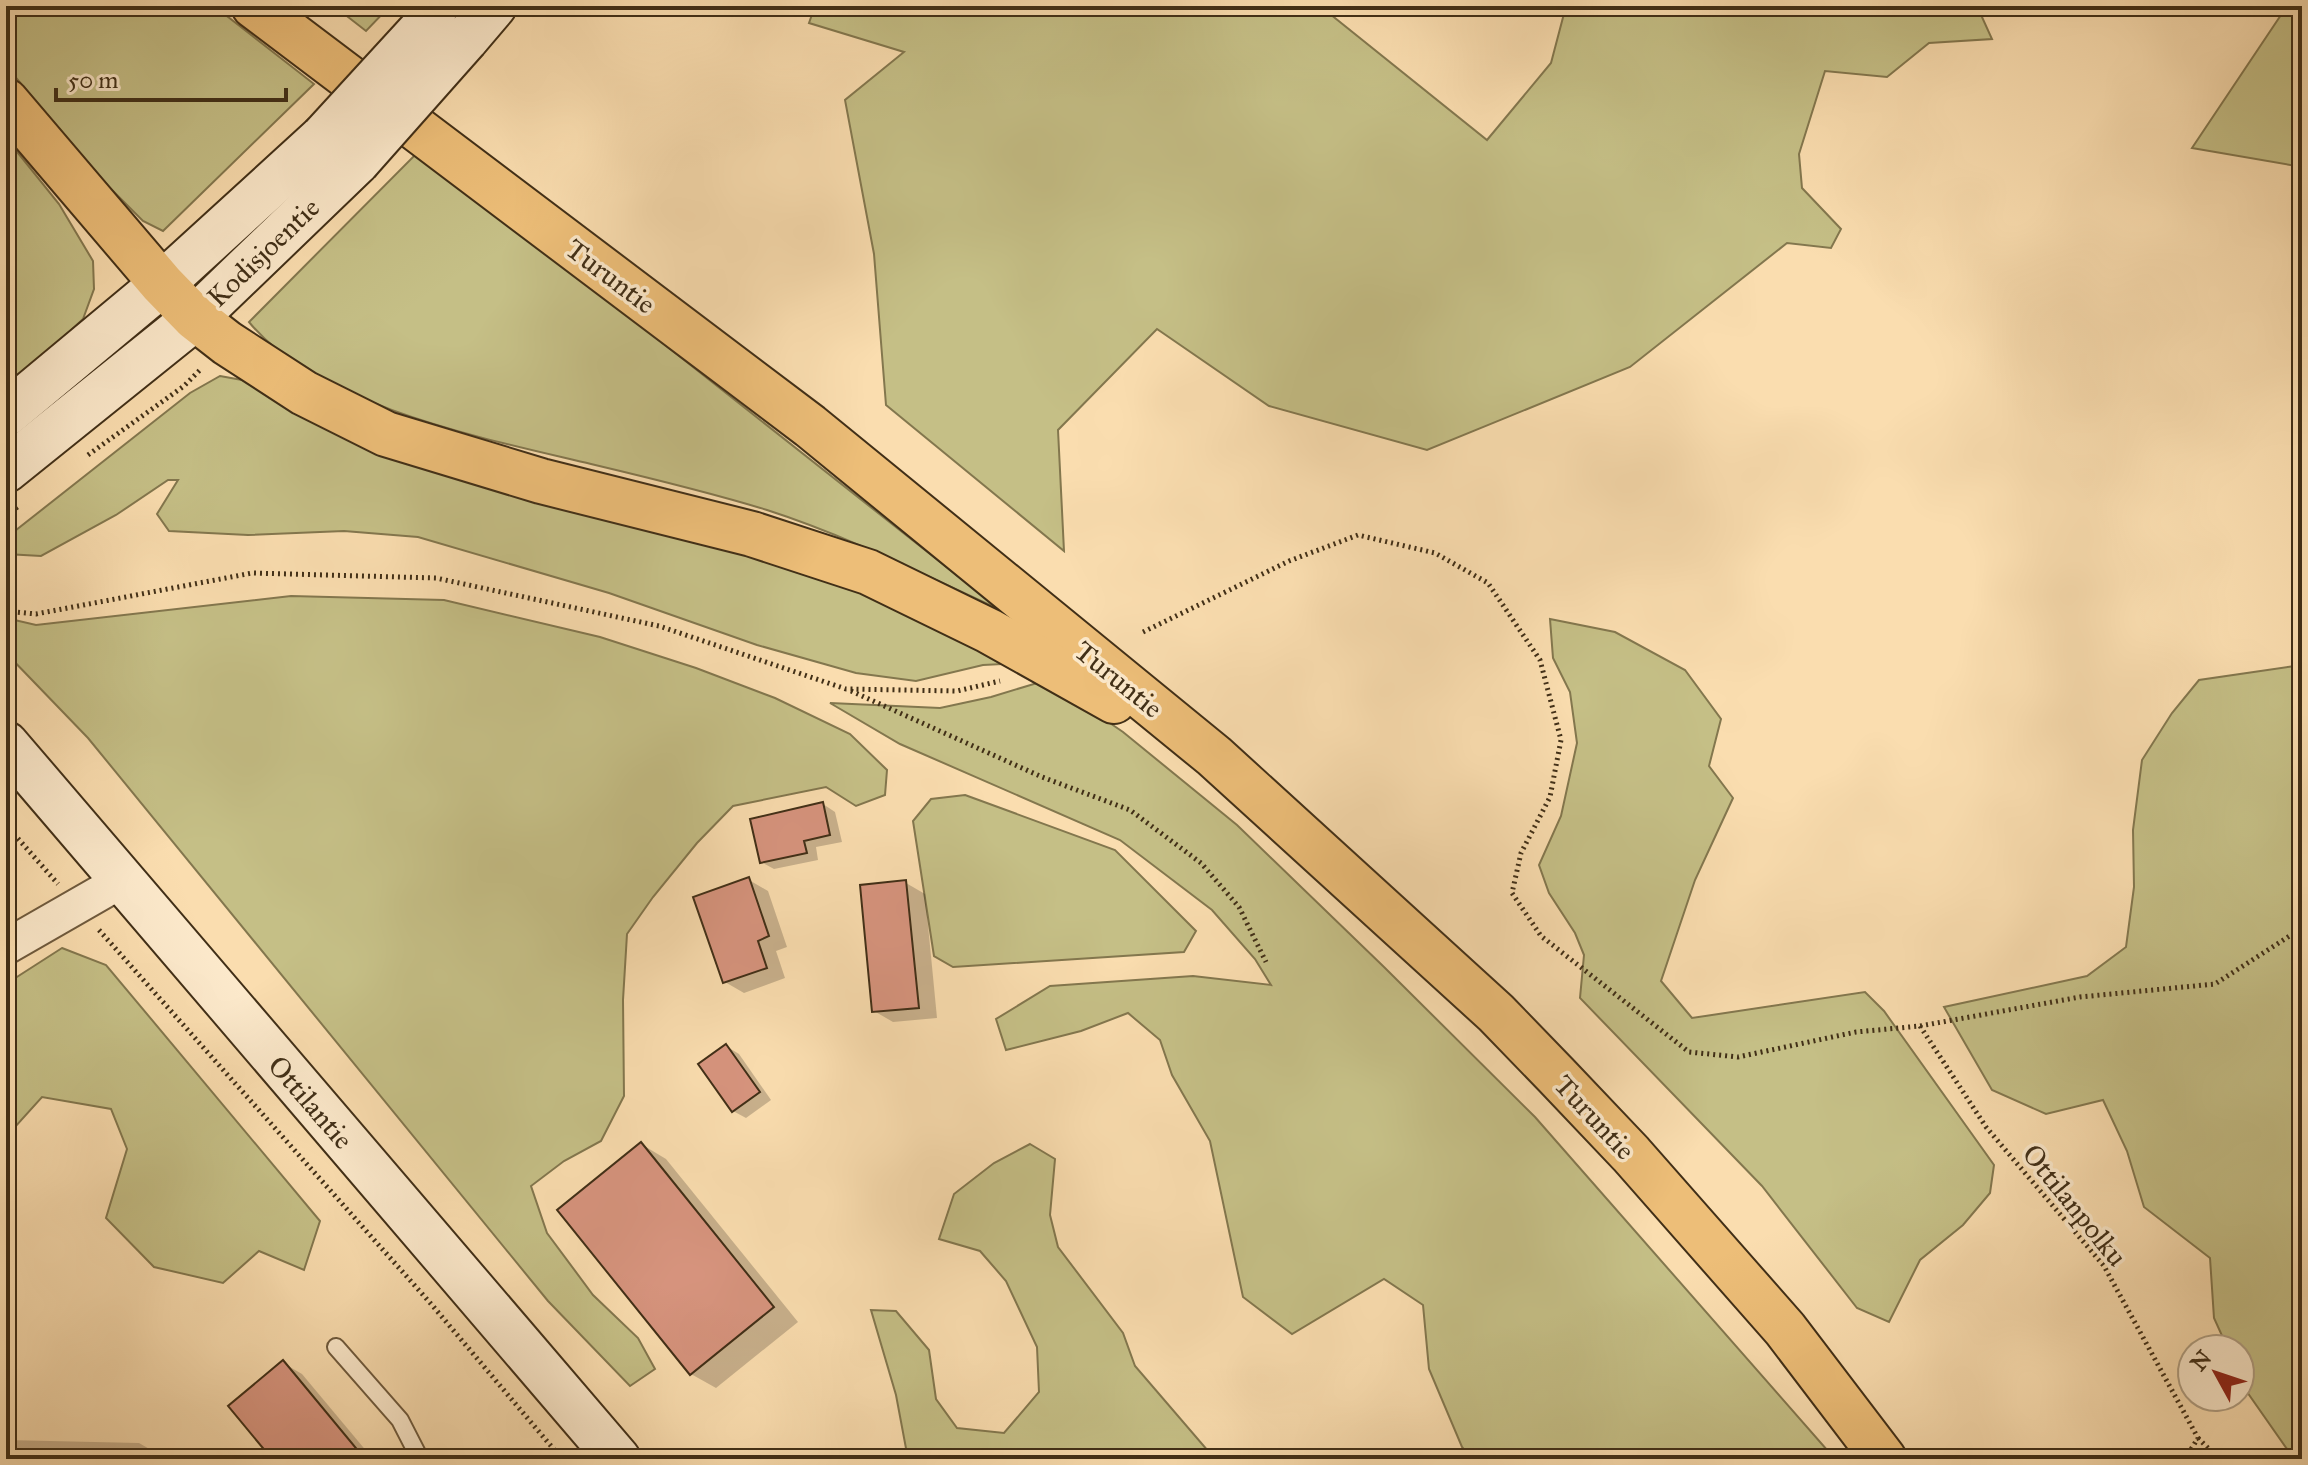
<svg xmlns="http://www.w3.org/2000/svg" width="2308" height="1465" viewBox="0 0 2308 1465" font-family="'IM FELL Great Primer',serif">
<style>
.green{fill:#c5bf86;stroke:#83774e;stroke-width:2}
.shadow{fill:#0003}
.building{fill:#d7947e;stroke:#412f17;stroke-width:2}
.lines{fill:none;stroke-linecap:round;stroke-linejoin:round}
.lane-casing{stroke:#6f5a3d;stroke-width:20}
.street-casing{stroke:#6f5a3d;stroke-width:38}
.secondary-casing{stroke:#412f17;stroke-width:48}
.highway-casing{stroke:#412f17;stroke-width:48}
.path{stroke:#412f17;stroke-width:5;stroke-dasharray:2 4;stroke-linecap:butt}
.lane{stroke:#fce9cb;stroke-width:16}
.street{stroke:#fce9cb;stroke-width:34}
.secondary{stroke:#fce9cb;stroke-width:44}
.highway{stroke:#edbe78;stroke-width:44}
.secondary-bridge-casing{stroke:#412f17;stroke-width:48;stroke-linecap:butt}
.secondary-bridge{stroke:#fce9cb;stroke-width:44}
.labels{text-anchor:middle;stroke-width:7;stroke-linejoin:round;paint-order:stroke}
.street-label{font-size:28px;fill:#412f17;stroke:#fce9cb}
</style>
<rect width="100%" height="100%" fill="#faddaf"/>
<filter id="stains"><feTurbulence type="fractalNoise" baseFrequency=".0025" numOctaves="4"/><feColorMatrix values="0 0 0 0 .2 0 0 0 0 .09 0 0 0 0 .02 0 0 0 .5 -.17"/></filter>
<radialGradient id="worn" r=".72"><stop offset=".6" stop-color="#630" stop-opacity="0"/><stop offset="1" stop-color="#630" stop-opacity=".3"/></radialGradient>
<g class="green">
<path d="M 6,6 L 214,6 L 314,84 L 163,231 L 143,221 L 105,183 L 6,66 Z"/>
<path d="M 334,6 L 390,6 L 366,31 Z"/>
<path d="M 815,6 L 1320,6 L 1487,140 L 1551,63 L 1566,6 L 1977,6 L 1992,39 L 1929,43 L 1887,77 L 1825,71 L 1799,154 L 1802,188 L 1841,229 L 1831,248 L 1787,243 L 1630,367 L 1427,450 L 1269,406 L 1157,329 L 1058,430 L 1064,551 L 886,405 L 874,254 L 845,100 L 904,52 L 809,23 Z"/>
<path d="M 2287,6 L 2302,6 L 2302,167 L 2192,148 Z"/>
<path d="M 6,138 L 59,204 L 93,261 L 94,289 L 83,319 L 6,391 Z"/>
<path d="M 416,154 L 593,288 L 1001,610 C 924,575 848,536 767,510 C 709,492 650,478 591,464 C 490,440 317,406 249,322 Z"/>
<path d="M 220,376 L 253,382 L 697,539 L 931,616 L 1004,664 L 983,665 L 916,681 L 856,673 L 757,645 L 609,593 L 418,537 L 344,531 L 248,535 L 169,531 L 157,514 L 178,480 L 168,480 L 116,515 L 41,556 L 6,554 L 6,538 L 190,393 Z"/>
<path d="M 291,596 L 444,600 L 600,637 L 696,668 L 775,698 L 850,734 L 887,770 L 885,795 L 856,806 L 826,787 L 733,806 L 697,843 L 653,897 L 627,934 L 623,1000 L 624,1096 L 601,1141 L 564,1161 L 531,1186 L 547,1233 L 593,1295 L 638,1338 L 655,1369 L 630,1386 L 548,1301 L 88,738 L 6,653 L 6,618 L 36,625 Z"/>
<path d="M 1550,619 L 1615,632 L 1685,670 L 1721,719 L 1709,766 L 1733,798 L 1695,880 L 1661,981 L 1692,1018 L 1865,992 L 1884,1011 L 1994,1165 L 1990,1193 L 1963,1225 L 1920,1260 L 1889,1322 L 1857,1308 L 1762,1186 L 1580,998 L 1584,955 L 1575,933 L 1549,893 L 1539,865 L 1561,816 L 1577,743 L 1570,692 L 1553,658 Z"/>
<path d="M 2302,665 L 2302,1459 L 2294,1459 L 2245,1389 L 2240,1377 L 2240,1349 L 2228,1349 L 2214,1318 L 2210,1258 L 2144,1207 L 2127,1151 L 2103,1100 L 2046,1114 L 1992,1090 L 1944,1007 L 2087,976 L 2126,947 L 2134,887 L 2133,830 L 2142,760 L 2172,713 L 2199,680 Z"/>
<path d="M 1047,680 L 1123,732 L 1237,825 L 1384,967 L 1535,1117 L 1835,1459 L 1472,1459 L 1462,1447 L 1429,1369 L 1423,1305 L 1384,1279 L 1292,1334 L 1243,1297 L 1210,1141 L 1172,1075 L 1160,1040 L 1128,1013 L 1081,1031 L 1006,1050 L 996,1019 L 1050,986 L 1193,976 L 1271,985 L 1255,959 L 1212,910 L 1120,840 L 900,744 L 830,703 L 940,708 L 991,697 Z"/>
<path d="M 965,795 L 1115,850 L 1196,931 L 1184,952 L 953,967 L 934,956 L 913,821 L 931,799 Z"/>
<path d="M 62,948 L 106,965 L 320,1221 L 304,1270 L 259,1251 L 223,1283 L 154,1267 L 106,1218 L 127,1149 L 111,1109 L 42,1097 L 6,1137 L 6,984 Z"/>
<path d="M 1030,1144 L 1055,1159 L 1050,1215 L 1058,1247 L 1123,1333 L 1135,1366 L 1215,1459 L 908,1459 L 896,1395 L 871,1310 L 896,1311 L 929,1350 L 936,1399 L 957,1428 L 1004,1433 L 1039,1392 L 1037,1347 L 1006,1281 L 980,1251 L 939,1239 L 954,1194 L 994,1163 Z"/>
</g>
<g class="shadow">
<path d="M 823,804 L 835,812 L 842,842 L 816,847 L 818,860 L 774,869 L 761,862 Z"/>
<path d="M 749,880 L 768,891 L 787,947 L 776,951 L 785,978 L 744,993 L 725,982 Z"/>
<path d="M 906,883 L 925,894 L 937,1018 L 893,1022 L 874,1011 Z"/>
<path d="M 726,1046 L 739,1054 L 771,1100 L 746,1118 L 733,1111 Z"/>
<path d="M 641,1144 L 666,1159 L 798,1322 L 716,1388 L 691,1374 Z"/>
<path d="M 283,1363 L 302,1374 L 373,1459 L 275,1459 Z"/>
<path d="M 6,1440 L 139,1443 L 158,1454 L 158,1459 L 6,1459 Z"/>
</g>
<g class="building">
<path d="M 823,802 L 830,835 L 804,841 L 807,853 L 760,863 L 750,819 Z"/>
<path d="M 749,877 L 769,936 L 758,941 L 767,968 L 723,983 L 693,897 Z"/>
<path d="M 906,880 L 919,1008 L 872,1012 L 860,885 Z"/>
<path d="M 726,1044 L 760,1092 L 732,1112 L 698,1064 Z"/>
<path d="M 641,1142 L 774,1307 L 690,1375 L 557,1210 Z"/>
<path d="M 283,1360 L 365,1459 L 272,1459 L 228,1406 Z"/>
</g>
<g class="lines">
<g class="lane-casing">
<path id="lane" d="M 336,1347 L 400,1420 L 420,1459"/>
</g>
<g class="street-casing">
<path id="street" d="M 6,947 L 121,881"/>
</g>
<g class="secondary-casing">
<g id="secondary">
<path d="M 466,39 L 494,6"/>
<path d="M 6,414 L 162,284 L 323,137"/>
<path d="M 6,470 L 195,318 L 357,162"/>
<path d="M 6,744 L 618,1459"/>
</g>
</g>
<g class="highway-casing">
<g id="highway">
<path d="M 254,6 L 810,426 L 1214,756 L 1496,1013 L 1556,1075 L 1631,1154 L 1785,1329 L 1884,1459"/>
<path d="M 6,101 L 162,284 L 195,318 L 227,343 L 304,393 L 386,434 L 541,481 L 752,534 L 868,572 L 989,631 L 1114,701"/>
</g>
</g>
<g class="path">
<path d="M 88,455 L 184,386 L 201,369"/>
<path d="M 6,515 L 19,506"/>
<path d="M 6,611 L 36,614 L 252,573 L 436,578 L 659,626 L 846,689 L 957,691 L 1000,681"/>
<path d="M 1143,632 L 1289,561 L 1358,535 L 1435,553 L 1488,583 L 1540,660 L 1561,740 L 1550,797 L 1521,853 L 1512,893 L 1541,936 L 1689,1052 L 1738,1057 L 1856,1032 L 1920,1026 L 2080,997 L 2215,984 L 2302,928"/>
<path d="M 851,691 L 1042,777 L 1130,810 L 1201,863 L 1239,907 L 1266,962"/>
<path d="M 6,825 L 58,884"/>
<path d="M 99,930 L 432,1305 L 562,1459"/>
<path d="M 1920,1026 L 1986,1127 L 2104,1266 L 2198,1438 L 2185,1459"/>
<path d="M 2198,1438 L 2219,1459"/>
</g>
<use href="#lane" class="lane"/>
<use href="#street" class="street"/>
<use href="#secondary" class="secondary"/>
<use href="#highway" class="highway"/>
<g class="secondary-bridge-casing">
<g id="secondary-bridge">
<path d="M 323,137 L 433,17"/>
<path d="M 357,162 L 466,39"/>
</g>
</g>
<use href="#secondary-bridge" class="secondary-bridge"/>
</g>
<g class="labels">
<g class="street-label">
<text transform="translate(263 252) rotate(-44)" y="10">Kodisjoentie</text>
<text transform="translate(611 276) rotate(37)" y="10">Turuntie</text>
<text transform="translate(1119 679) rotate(39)" y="10">Turuntie</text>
<text transform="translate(311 1102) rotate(49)" y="10">Ottilantie</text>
<text transform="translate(1595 1117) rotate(47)" y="10">Turuntie</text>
<text transform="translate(2075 1205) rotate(51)" y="10">Ottilanpolku</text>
</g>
</g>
<rect width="2308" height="1465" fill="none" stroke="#faddaf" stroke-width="32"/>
<rect x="8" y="8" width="2292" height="1449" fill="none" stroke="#412f17" stroke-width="4"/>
<rect x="16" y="16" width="2276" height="1433" fill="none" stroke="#412f17" stroke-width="2"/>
<g transform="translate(2216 1373) rotate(310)"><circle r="38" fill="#fce9cb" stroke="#b19f83" stroke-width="2"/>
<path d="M0-6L14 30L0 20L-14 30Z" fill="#8f2418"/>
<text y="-12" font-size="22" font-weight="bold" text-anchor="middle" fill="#412f17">N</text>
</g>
<path d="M56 88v12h230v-12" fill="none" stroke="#412f17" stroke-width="4"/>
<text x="68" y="88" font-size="24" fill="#412f17" stroke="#fce9cb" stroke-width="6" paint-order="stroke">50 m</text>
<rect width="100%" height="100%" filter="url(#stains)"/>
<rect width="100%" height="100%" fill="url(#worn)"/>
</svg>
